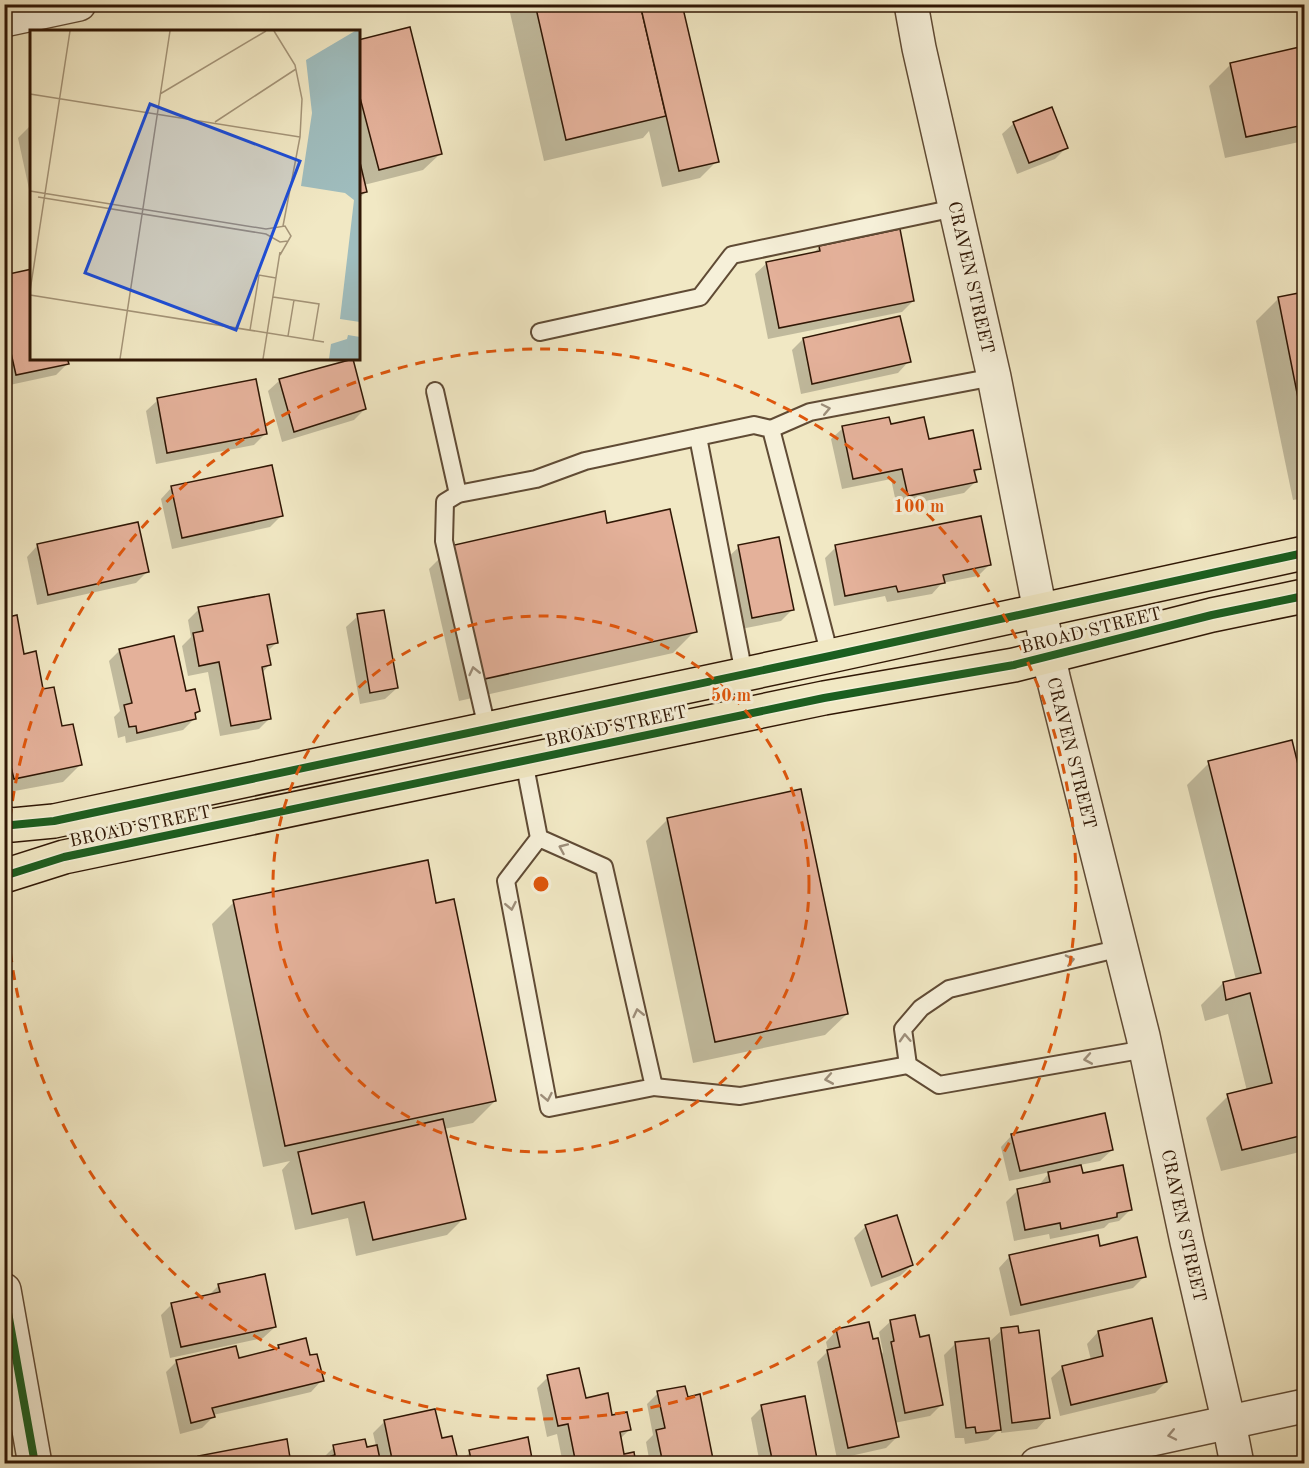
<svg xmlns="http://www.w3.org/2000/svg" width="1309" height="1468" viewBox="0 0 1309 1468" font-family="'Old Standard TT',serif">
<style>
.shadow{fill:#0003}
.building{fill:#e4b19a;stroke:#301705;stroke-width:1.5}
.lines{fill:none;stroke-linecap:round;stroke-linejoin:round}
.service-casing{stroke:#604b35;stroke-width:20}
.minor-casing{stroke:#604b35;stroke-width:36}
.tertiary-casing{stroke:#604b35;stroke-width:36}
.primary-casing{stroke:#301705;stroke-width:36}
.service{stroke:#f6f0d9;stroke-width:16}
.minor{stroke:#f6f0d9;stroke-width:33}
.tertiary{stroke:#f6f0d9;stroke-width:33}
.primary{stroke:#f1e8c4;stroke-width:33}
.cycleway-casing{stroke:#f6f0d9;stroke-width:11}
.cycleway{stroke:#1b5e20;stroke-width:8}
.oneway{stroke:#9d8e7a}
.ring{fill:none;stroke:#df560c;stroke-width:3;stroke-dasharray:10 8}
.labels{text-anchor:middle;stroke-width:6;stroke-linejoin:round;paint-order:stroke}
.street-label{font-size:18px;fill:#301705;stroke:#f6f0d9}
.inset-road{fill:none;stroke:#a49478;stroke-width:1.5}
.view{fill:#1d4ed8;fill-opacity:0.15;stroke:#1d4ed8;stroke-width:3}
.inset-edge{fill:none;stroke:#301705;stroke-width:3}
.centre{fill:#df560c;stroke:#f6f0d9;stroke-width:3}
.ring-label{font-size:18px;text-anchor:middle;font-weight:bold;fill:#df560c;stroke:#f6f0d9;stroke-width:6;stroke-linejoin:round;paint-order:stroke}
</style>
<rect width="100%" height="100%" fill="#f1e8c4"/>
<filter id="stains"><feTurbulence type="fractalNoise" baseFrequency=".00333" numOctaves="4"/><feColorMatrix values="0 0 0 0 .2 0 0 0 0 .09 0 0 0 0 .02 0 0 0 .5 -.17"/></filter>
<radialGradient id="worn" r=".72"><stop offset=".6" stop-color="#630" stop-opacity="0"/><stop offset="1" stop-color="#630" stop-opacity=".3"/></radialGradient>
<g class="shadow">
<path d="M 508,4 L 680,4 L 717,161 L 700,178 L 662,187 L 649,131 L 643,138 L 544,161 Z"/>
<path d="M 358,42 L 440,154 L 423,170 L 364,185 L 366,192 L 358,199 Z"/>
<path d="M 1304,47 L 1304,141 L 1225,158 L 1209,86 L 1231,64 Z"/>
<path d="M 1014,123 L 1066,148 L 1055,159 L 1017,174 L 1002,134 Z"/>
<path d="M 30,126 L 32,126 L 32,203 L 18,138 Z"/>
<path d="M 820,247 L 913,301 L 902,312 L 768,339 L 755,274 L 767,263 L 813,253 Z"/>
<path d="M 4,276 L 32,358 L 67,364 L 56,375 L 5,386 Z"/>
<path d="M 1304,293 L 1304,498 L 1293,500 L 1256,321 L 1278,299 Z"/>
<path d="M 803,339 L 909,361 L 898,373 L 801,394 L 792,350 Z"/>
<path d="M 280,380 L 365,409 L 354,420 L 282,442 L 268,391 Z"/>
<path d="M 158,400 L 265,434 L 254,445 L 156,464 L 146,411 Z"/>
<path d="M 890,425 L 928,441 L 979,468 L 974,474 L 975,482 L 964,493 L 897,507 L 891,479 L 842,489 L 831,439 L 843,428 Z"/>
<path d="M 172,487 L 281,516 L 270,527 L 172,549 L 161,499 Z"/>
<path d="M 38,545 L 147,572 L 136,583 L 37,605 L 27,557 Z"/>
<path d="M 451,547 L 695,631 L 673,653 L 459,701 L 429,569 Z"/>
<path d="M 739,547 L 792,610 L 781,621 L 741,629 L 727,558 Z"/>
<path d="M 836,547 L 989,565 L 978,576 L 942,583 L 932,594 L 887,602 L 885,596 L 834,606 L 825,558 Z"/>
<path d="M 199,609 L 276,643 L 267,652 L 269,665 L 262,673 L 270,718 L 259,729 L 220,736 L 208,672 L 188,676 L 182,646 L 191,637 L 188,620 Z"/>
<path d="M 358,616 L 397,688 L 385,699 L 360,704 L 346,627 Z"/>
<path d="M 4,619 L 80,765 L 63,782 L 4,793 Z"/>
<path d="M 120,650 L 185,693 L 199,711 L 194,716 L 194,719 L 183,730 L 126,743 L 125,736 L 118,738 L 114,717 L 120,711 L 109,661 Z"/>
<path d="M 1291,742 L 1304,795 L 1304,1151 L 1221,1171 L 1206,1118 L 1228,1096 L 1247,1091 L 1228,1014 L 1205,1021 L 1201,1005 L 1223,983 L 1236,980 L 1187,785 L 1209,763 Z"/>
<path d="M 668,819 L 847,1014 L 825,1035 L 693,1063 L 646,841 Z"/>
<path d="M 234,902 L 435,904 L 495,1101 L 473,1123 L 444,1129 L 464,1218 L 447,1235 L 356,1256 L 348,1218 L 295,1230 L 282,1170 L 290,1161 L 263,1167 L 212,924 Z"/>
<path d="M 1012,1135 L 1112,1150 L 1100,1161 L 1080,1165 L 1082,1175 L 1130,1210 L 1119,1221 L 1109,1223 L 1104,1228 L 1050,1239 L 1049,1234 L 1014,1241 L 1006,1202 L 1018,1190 L 1038,1186 L 1050,1172 L 1009,1181 L 1001,1147 Z"/>
<path d="M 896,1217 L 912,1265 L 900,1276 L 871,1287 L 854,1238 L 865,1227 Z"/>
<path d="M 1099,1247 L 1144,1277 L 1133,1288 L 1010,1316 L 999,1268 L 1010,1256 Z"/>
<path d="M 219,1285 L 275,1327 L 263,1338 L 170,1358 L 161,1315 L 172,1304 L 208,1296 Z"/>
<path d="M 891,1321 L 918,1339 L 941,1405 L 930,1416 L 894,1423 L 897,1437 L 886,1448 L 837,1459 L 817,1362 L 828,1351 L 826,1342 L 837,1330 L 872,1341 L 880,1356 L 883,1352 L 879,1332 Z"/>
<path d="M 1002,1330 L 1048,1417 L 1037,1429 L 1001,1433 L 1001,1428 L 988,1440 L 965,1444 L 964,1438 L 955,1438 L 944,1355 L 956,1343 L 988,1343 Z"/>
<path d="M 1098,1332 L 1166,1382 L 1155,1393 L 1060,1416 L 1051,1378 L 1063,1367 L 1091,1360 L 1087,1344 Z"/>
<path d="M 279,1346 L 309,1357 L 322,1380 L 311,1392 L 213,1415 L 213,1417 L 202,1428 L 180,1434 L 166,1372 L 177,1361 L 238,1360 L 274,1351 Z"/>
<path d="M 548,1377 L 629,1430 L 620,1439 L 623,1456 L 635,1464 L 563,1464 L 557,1434 L 547,1437 L 537,1388 Z"/>
<path d="M 658,1393 L 712,1464 L 650,1464 L 646,1442 L 653,1435 L 647,1404 Z"/>
<path d="M 762,1407 L 817,1464 L 760,1464 L 751,1418 Z"/>
<path d="M 385,1421 L 441,1440 L 455,1455 L 449,1464 L 324,1464 L 323,1458 L 334,1447 L 366,1448 L 376,1446 L 373,1433 Z"/>
<path d="M 470,1452 L 532,1464 L 458,1464 Z"/>
<path d="M 199,1458 L 290,1464 L 193,1464 Z"/>
</g>
<g class="building">
<path d="M 535,4 L 640,4 L 666,116 L 566,140 Z"/>
<path d="M 640,4 L 682,4 L 719,162 L 679,171 Z"/>
<path d="M 410,27 L 442,154 L 379,170 L 358,90 L 358,40 Z"/>
<path d="M 1304,46 L 1304,125 L 1246,137 L 1230,63 Z"/>
<path d="M 1052,107 L 1068,148 L 1029,163 L 1013,122 Z"/>
<path d="M 358,154 L 367,192 L 358,194 Z"/>
<path d="M 900,229 L 914,301 L 779,328 L 766,262 L 820,251 L 819,246 Z"/>
<path d="M 32,269 L 32,358 L 67,358 L 69,364 L 16,375 L 4,322 L 4,275 Z"/>
<path d="M 1304,292 L 1304,428 L 1278,297 Z"/>
<path d="M 900,316 L 911,362 L 812,384 L 803,338 Z"/>
<path d="M 353,359 L 366,409 L 294,432 L 279,379 Z"/>
<path d="M 256,379 L 267,434 L 167,453 L 157,398 Z"/>
<path d="M 889,417 L 891,424 L 924,417 L 929,439 L 973,430 L 981,469 L 974,470 L 977,482 L 908,496 L 902,469 L 853,479 L 842,426 Z"/>
<path d="M 272,465 L 283,516 L 182,538 L 171,486 Z"/>
<path d="M 670,509 L 697,632 L 480,680 L 450,546 L 605,511 L 607,523 Z"/>
<path d="M 981,516 L 991,565 L 943,575 L 945,583 L 898,592 L 896,586 L 845,596 L 835,545 Z"/>
<path d="M 138,522 L 149,572 L 48,595 L 37,544 Z"/>
<path d="M 779,537 L 794,610 L 752,618 L 738,545 Z"/>
<path d="M 269,594 L 278,643 L 267,645 L 271,665 L 262,667 L 271,719 L 231,726 L 219,662 L 199,666 L 193,633 L 203,631 L 198,607 Z"/>
<path d="M 384,610 L 398,688 L 370,693 L 357,614 Z"/>
<path d="M 17,615 L 24,654 L 36,651 L 43,689 L 54,687 L 62,726 L 73,724 L 82,765 L 14,779 L 4,739 L 4,618 Z"/>
<path d="M 174,636 L 186,691 L 195,689 L 200,711 L 195,713 L 196,719 L 137,733 L 136,726 L 129,727 L 124,705 L 132,703 L 119,649 Z"/>
<path d="M 1292,740 L 1304,789 L 1304,1135 L 1242,1150 L 1227,1094 L 1272,1083 L 1250,993 L 1226,1000 L 1223,982 L 1261,973 L 1208,761 Z"/>
<path d="M 801,789 L 848,1014 L 715,1042 L 667,818 Z"/>
<path d="M 428,860 L 436,903 L 454,899 L 496,1101 L 285,1146 L 233,900 Z"/>
<path d="M 1105,1113 L 1113,1150 L 1020,1171 L 1011,1134 Z"/>
<path d="M 443,1119 L 466,1219 L 373,1240 L 364,1202 L 312,1214 L 298,1152 Z"/>
<path d="M 1081,1165 L 1083,1173 L 1123,1165 L 1132,1210 L 1117,1213 L 1117,1217 L 1061,1229 L 1060,1223 L 1025,1230 L 1017,1189 L 1050,1182 L 1048,1172 Z"/>
<path d="M 897,1215 L 913,1265 L 882,1277 L 865,1225 Z"/>
<path d="M 1098,1235 L 1100,1246 L 1137,1237 L 1146,1277 L 1021,1305 L 1009,1255 Z"/>
<path d="M 265,1274 L 276,1327 L 181,1347 L 171,1303 L 220,1292 L 218,1284 Z"/>
<path d="M 915,1315 L 920,1337 L 929,1335 L 943,1405 L 905,1413 L 891,1342 L 894,1341 L 890,1320 Z"/>
<path d="M 1152,1318 L 1167,1382 L 1071,1405 L 1062,1366 L 1103,1356 L 1098,1331 Z"/>
<path d="M 869,1322 L 873,1339 L 878,1338 L 899,1437 L 848,1448 L 827,1350 L 840,1347 L 836,1329 Z"/>
<path d="M 1018,1326 L 1019,1333 L 1039,1330 L 1050,1418 L 1012,1423 L 1001,1328 Z"/>
<path d="M 306,1338 L 310,1355 L 317,1354 L 324,1381 L 212,1408 L 215,1417 L 191,1423 L 176,1360 L 236,1346 L 239,1358 L 279,1348 L 278,1345 Z"/>
<path d="M 989,1338 L 1001,1430 L 976,1433 L 975,1427 L 966,1428 L 955,1342 Z"/>
<path d="M 579,1368 L 586,1398 L 608,1393 L 612,1415 L 627,1412 L 631,1430 L 620,1432 L 624,1454 L 634,1452 L 636,1464 L 576,1464 L 568,1424 L 558,1426 L 547,1375 Z"/>
<path d="M 685,1386 L 688,1397 L 700,1394 L 714,1464 L 663,1464 L 656,1430 L 665,1428 L 657,1391 Z"/>
<path d="M 805,1396 L 818,1464 L 773,1464 L 761,1405 Z"/>
<path d="M 435,1409 L 442,1438 L 452,1436 L 457,1456 L 449,1457 L 450,1464 L 393,1464 L 384,1420 Z"/>
<path d="M 528,1437 L 533,1464 L 472,1464 L 469,1450 Z"/>
<path d="M 287,1439 L 291,1464 L 200,1464 L 198,1456 Z"/>
<path d="M 365,1439 L 367,1447 L 377,1445 L 381,1464 L 333,1464 L 331,1456 L 335,1455 L 333,1445 Z"/>
</g>
<g class="lines">
<g class="service-casing">
<g id="service">
<path d="M 540,332 L 700,297 L 732,255 L 955,208"/>
<path d="M 435,391 L 458,494"/>
<path d="M 771,429 L 810,412 L 994,377"/>
<path d="M 698,437 L 744,674"/>
<path d="M 487,728 L 444,541 L 445,502 L 458,494 L 536,479 L 585,461 L 754,425 L 771,429 L 830,656"/>
<path d="M 524,761 L 539,838 L 506,881 L 549,1108 L 654,1087 L 604,867 L 539,838"/>
<path d="M 1121,948 L 949,989 L 921,1008 L 903,1029 L 908,1065 L 939,1085 L 1146,1049"/>
<path d="M 654,1087 L 740,1096 L 908,1065"/>
</g>
</g>
<g class="minor-casing">
<g id="minor">
<path id="s1" d="M 911,4 L 919,48 L 994,377 L 1053,677 L 1143,1036 L 1187,1242 L 1229,1423 L 1237,1464"/>
<path d="M 1037,1464 L 1304,1406"/>
</g>
</g>
<g class="tertiary-casing">
<g id="tertiary">
<path d="M 4,20 L 79,4"/>
<path d="M 4,1290 L 35,1464"/>
</g>
</g>
<g class="primary-casing">
<g id="primary">
<path d="M 4,823 L 12,825 L 54,821 L 830,656 L 1304,553"/>
<path d="M 4,876 L 64,857 L 824,698 L 1014,665 L 1212,615 L 1304,596"/>
</g>
</g>
<use href="#service" class="service"/>
<use href="#minor" class="minor"/>
<use href="#tertiary" class="tertiary"/>
<use href="#primary" class="primary"/>
<g class="cycleway-casing">
<g id="cycleway">
<path d="M 4,823 L 12,825 L 54,821 L 830,656 L 1304,553"/>
<path d="M 4,876 L 64,857 L 824,698 L 1014,665 L 1212,615 L 1304,596"/>
<path d="M 4,1290 L 35,1464"/>
</g>
</g>
<use href="#cycleway" class="cycleway"/>
</g>
<defs><path id="oneway-chevron" d="M-2-3.5L2.5 0L-2 3.5" fill="none" stroke-width="1.6" stroke-linecap="round" stroke-linejoin="round" transform="scale(1.5)"/></defs>
<g class="oneway">
<use href="#oneway-chevron" transform="translate(826 409) rotate(-12)"/>
<use href="#oneway-chevron" transform="translate(474 671) rotate(-103)"/>
<use href="#oneway-chevron" transform="translate(563 848) rotate(-156)"/>
<use href="#oneway-chevron" transform="translate(511 906) rotate(79)"/>
<use href="#oneway-chevron" transform="translate(1070 960) rotate(-13)"/>
<use href="#oneway-chevron" transform="translate(638 1013) rotate(-103)"/>
<use href="#oneway-chevron" transform="translate(905 1038) rotate(-93)"/>
<use href="#oneway-chevron" transform="translate(1088 1059) rotate(170)"/>
<use href="#oneway-chevron" transform="translate(829 1079) rotate(170)"/>
<use href="#oneway-chevron" transform="translate(547 1097) rotate(79)"/>
<use href="#oneway-chevron" transform="translate(1172 1435) rotate(168)"/>
</g>
<g class="ring">
<circle cx="541" cy="884" r="268"/>
<circle cx="541" cy="884" r="535"/>
</g>
<g class="labels">
<g class="street-label">
<text dy="6" stroke="none"><textPath href="#s1" startOffset="280">CRAVEN STREET</textPath></text>
<text transform="translate(1091 630) rotate(-14)" y="6">BROAD STREET</text>
<text transform="translate(616 726) rotate(-12)" y="6">BROAD STREET</text>
<text dy="6" stroke="none"><textPath href="#s1" startOffset="766">CRAVEN STREET</textPath></text>
<text transform="translate(140 826) rotate(-12)" y="6">BROAD STREET</text>
<text dy="6" stroke="none"><textPath href="#s1" startOffset="1252">CRAVEN STREET</textPath></text>
</g>
</g>
<g transform="translate(30 30)">
<rect width="330" height="330" fill="#f1e8c4"/>
<path d="M 325,1 L 330,1 L 330,292 L 310,289 L 324,170 L 315,163 L 271,156 L 282,83 L 276,30 ZM 318,305 L 330,307 L 330,329 L 299,329 L 301,314 L 317,309 Z" fill="#9fbdbe"/>
<path class="inset-road" d="M 244,1 L 265,35 L 272,69 L 270,107 L 253,196M 0,64 L 270,107M 130,64 L 236,1M 185,92 L 266,39M 0,161 L 236,199 L 255,196 L 261,206 L 250,225M 8,167 L 236,204 L 250,212 L 258,211M 0,261 L 40,1M 0,265 L 294,312M 243,267 L 289,274 L 283,310M 220,300 L 229,245 L 246,248M 258,306 L 264,270M 90,329 L 140,1M 233,329 L 250,222"/>
<path class="view" d="M 120,74 L 270,131 L 206,300 L 55,243 Z"/>
<rect width="330" height="330" class="inset-edge"/>
</g>
<circle cx="541" cy="884" r="9" class="centre"/>
<g class="ring-label">
<text x="919" y="512">100 m</text>
<text x="731" y="701">50 m</text>
</g>
<rect width="1309" height="1468" fill="none" stroke="#f1e8c4" stroke-width="24"/>
<rect x="6" y="6" width="1297" height="1456" fill="none" stroke="#301705" stroke-width="3"/>
<rect x="12" y="12" width="1285" height="1444" fill="none" stroke="#301705" stroke-width="1.5"/>
<rect width="100%" height="100%" filter="url(#stains)"/>
<rect width="100%" height="100%" fill="url(#worn)"/>
</svg>
